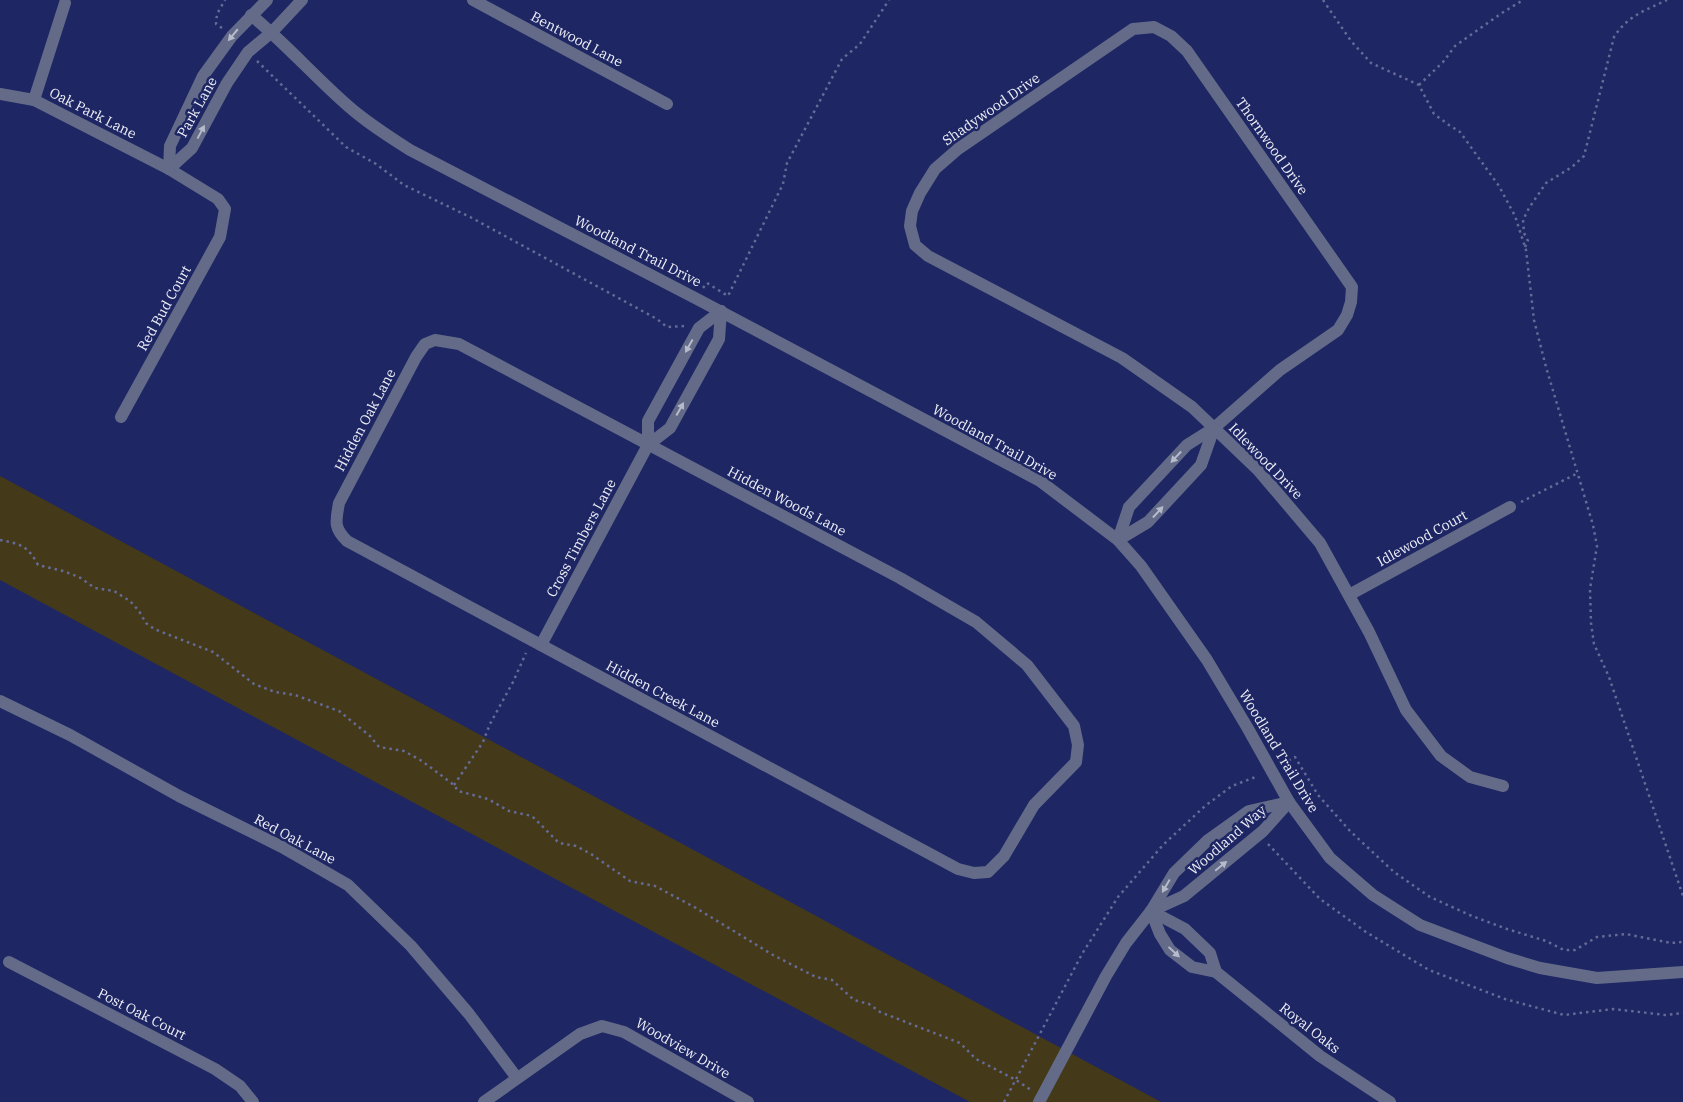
<svg xmlns="http://www.w3.org/2000/svg" width="1683" height="1102" viewBox="0 0 1683 1102" font-family="'IBM Plex Serif',serif">
<style>
.green{fill:#443a1a}
.lines{fill:none;stroke-linecap:round;stroke-linejoin:round}
.path{stroke:#656b96;stroke-width:2.5;stroke-dasharray:2.5 4;stroke-linecap:butt}
.minor{stroke:#636b89;stroke-width:12}
.oneway{fill:#b6bbcc}
.labels{text-anchor:middle;stroke-width:5;stroke-linejoin:round;paint-order:stroke}
.street-label{font-size:14px;fill:#eef0f8;stroke:#1e2663}
</style>
<rect width="100%" height="100%" fill="#1e2663"/>
<path class="green" d="M 0,476 L 1161,1102 L 970,1102 L 0,580 Z"/>
<g class="lines">
<g class="path">
<path d="M 1323,0 L 1351,41 L 1371,63 L 1419,85 L 1434,114 L 1449,125 L 1460,132 L 1499,186 L 1515,216 L 1526,250 L 1534,320 L 1546,367 L 1593,525 L 1597,546 L 1590,589 L 1591,623 L 1594,644 L 1609,677 L 1683,896"/>
<path d="M 222,28 L 216,24 L 217,14 L 225,0"/>
<path d="M 257,61 L 346,147 L 376,164 L 404,185 L 472,218 L 657,319 L 667,327 L 684,326"/>
<path d="M 1419,85 L 1443,62 L 1455,46 L 1502,13 L 1523,0"/>
<path d="M 1525,247 L 1528,241 L 1524,233 L 1523,220 L 1529,208 L 1546,183 L 1572,167 L 1584,156 L 1614,37 C 1627,16 1646,10 1667,0"/>
<path d="M 703,288 L 707,283 L 728,296 L 783,184 L 787,163 L 842,59 L 860,44 L 889,0"/>
<path d="M 1521,502 L 1578,473"/>
<path d="M 0,540 C 21,544 28,546 38,565 L 63,571 L 79,577 L 95,588 L 114,591 L 130,601 L 139,611 L 146,623 L 154,629 L 213,652 L 254,684 L 275,692 L 295,695 L 339,711 L 370,736 L 379,747 L 404,751 L 422,761 L 454,785 L 458,791 L 488,799 L 509,811 L 532,816 L 559,843 L 576,846 L 591,854 L 630,881 L 655,886 L 696,908 L 773,955 L 816,977 L 832,980 L 854,1000 L 869,1004 L 880,1012 L 960,1043 L 976,1059 L 1016,1080 L 1031,1090"/>
<path d="M 1283,764 L 1295,757 L 1318,795 L 1350,831 L 1394,872 L 1430,897 L 1472,916 L 1507,929 L 1546,941 L 1564,950 L 1575,950 L 1597,937 L 1626,934 L 1671,943 L 1683,942"/>
<path d="M 454,785 L 483,742 L 490,724 L 513,682 L 526,653"/>
<path d="M 1268,844 L 1320,899 L 1366,932 L 1429,970 L 1505,999 L 1564,1015 L 1613,1009 L 1665,1015 L 1683,1013"/>
<path d="M 1004,1102 L 1082,954 L 1118,897 L 1163,845 L 1205,806 L 1232,786 L 1258,776"/>
</g>
<g class="minor">
<path d="M 473,0 L 667,104"/>
<path d="M 251,15 C 285,43 314,76 347,105 C 366,122 388,136 410,150 L 697,299 L 1040,481 L 1118,540 L 1141,566 L 1207,660 L 1247,727 L 1289,802 L 1330,858 L 1373,895 L 1420,925 L 1507,958 L 1540,968 L 1597,978 L 1683,972"/>
<path d="M 0,94 L 34,100 L 169,169 L 218,199 L 225,209 L 220,237 L 121,417"/>
<path d="M 34,100 L 65,3"/>
<path d="M 169,169 L 192,148 L 227,83 L 248,52 L 272,32 L 302,0"/>
<path d="M 169,169 L 170,146 L 203,76 L 232,36 L 267,0"/>
<path d="M 435,340 L 459,344 L 900,578 L 976,622 L 1027,665 L 1074,726 L 1078,745 L 1076,762 L 1034,805 L 1004,856 L 988,872 L 974,873 L 958,869 L 347,541 C 333,527 336,521 339,503 L 416,357 L 425,344 Z"/>
<path d="M 648,445 L 648,421 L 699,328 L 721,311"/>
<path d="M 1118,540 L 1129,507 L 1187,445 L 1214,428 L 1280,370 L 1338,330 L 1347,315 L 1351,302 L 1352,287 L 1187,51 L 1171,36 L 1154,27 L 1133,29 L 958,149 L 935,169 L 920,193 L 912,211 L 910,226 L 915,245 L 928,256 L 1122,358 L 1192,407 L 1259,471 L 1320,543 L 1369,632 L 1406,710 L 1441,756 L 1470,777 L 1503,786"/>
<path d="M 1118,540 L 1148,522 L 1201,465 L 1214,428"/>
<path d="M 1349,595 L 1510,507"/>
<path d="M 541,645 L 648,445 L 670,428 L 719,339 L 721,311"/>
<path d="M 0,701 L 70,735 L 179,796 L 282,847 L 348,885 L 411,946 L 469,1014 L 517,1078"/>
<path d="M 1151,911 L 1160,934 L 1170,950 L 1192,967 L 1216,972 L 1320,1056 L 1390,1102"/>
<path d="M 1151,911 L 1184,896 L 1263,831 L 1289,802"/>
<path d="M 1151,911 L 1185,929 L 1210,953 L 1216,972"/>
<path d="M 9,962 L 215,1069 L 240,1086 L 253,1102"/>
<path d="M 484,1102 L 580,1034 L 602,1026 L 624,1032 L 748,1102"/>
<path d="M 1039,1102 L 1106,976 L 1126,943 L 1151,911 L 1174,873 L 1207,841 L 1249,811 L 1289,802"/>
</g>
</g>
<defs><path id="oneway-solid" d="M-6-.8H1V-3.2L6.5 0L1 3.2V.8H-6Z" transform="scale(1.25)"/></defs>
<g class="oneway">
<use href="#oneway-solid" transform="translate(233 35) rotate(130)"/>
<use href="#oneway-solid" transform="translate(201 132) rotate(-62)"/>
<use href="#oneway-solid" transform="translate(689 346) rotate(119)"/>
<use href="#oneway-solid" transform="translate(680 409) rotate(-61)"/>
<use href="#oneway-solid" transform="translate(1176 457) rotate(133)"/>
<use href="#oneway-solid" transform="translate(1158 512) rotate(-47)"/>
<use href="#oneway-solid" transform="translate(1221 866) rotate(-39)"/>
<use href="#oneway-solid" transform="translate(1166 886) rotate(120)"/>
<use href="#oneway-solid" transform="translate(1174 952) rotate(43)"/>
</g>
<g class="labels">
<g class="street-label">
<text transform="translate(577 39) rotate(28)" y="5">Bentwood Lane</text>
<text transform="translate(197 107) rotate(-61)" y="5">Park Lane</text>
<text transform="translate(991 109) rotate(-35)" y="5">Shadywood Drive</text>
<text transform="translate(93 113) rotate(27)" y="5">Oak Park Lane</text>
<text transform="translate(1272 146) rotate(55)" y="5">Thornwood Drive</text>
<text transform="translate(638 251) rotate(27)" y="5">Woodland Trail Drive</text>
<text transform="translate(164 308) rotate(-61)" y="5">Red Bud Court</text>
<text transform="translate(365 420) rotate(-62)" y="5">Hidden Oak Lane</text>
<text transform="translate(995 442) rotate(29)" y="5">Woodland Trail Drive</text>
<text transform="translate(1266 461) rotate(46)" y="5">Idlewood Drive</text>
<text transform="translate(787 501) rotate(28)" y="5">Hidden Woods Lane</text>
<text transform="translate(581 538) rotate(-62)" y="5">Cross Timbers Lane</text>
<text transform="translate(1422 538) rotate(-29)" y="5">Idlewood Court</text>
<text transform="translate(663 694) rotate(28)" y="5">Hidden Creek Lane</text>
<text transform="translate(1279 751) rotate(59)" y="5">Woodland Trail Drive</text>
<text transform="translate(295 839) rotate(28)" y="5">Red Oak Lane</text>
<text transform="translate(1227 840) rotate(-41)" y="5">Woodland Way</text>
<text transform="translate(142 1014) rotate(27)" y="5">Post Oak Court</text>
<text transform="translate(1310 1028) rotate(38)" y="5">Royal Oaks</text>
<text transform="translate(683 1048) rotate(30)" y="5">Woodview Drive</text>
</g>
</g>
</svg>
